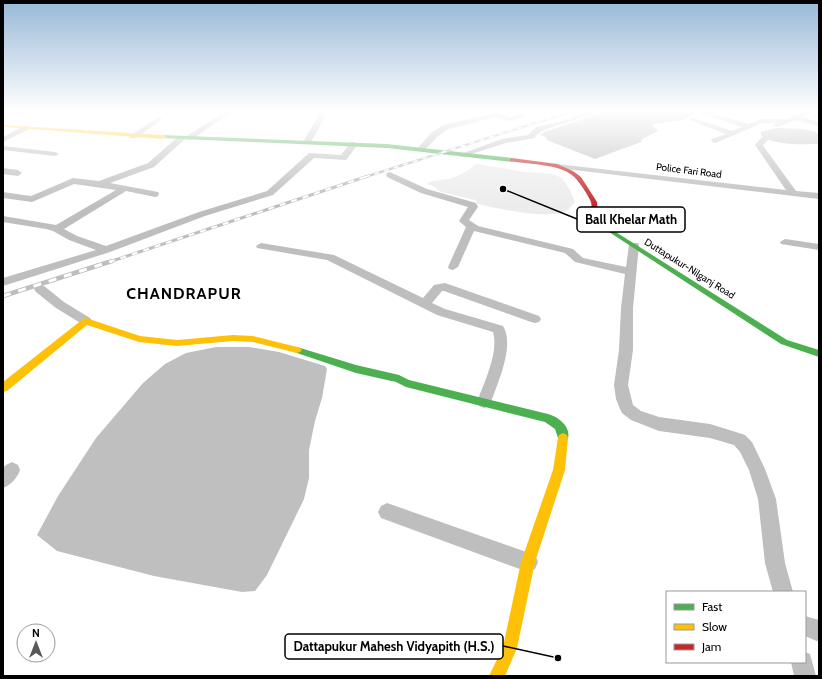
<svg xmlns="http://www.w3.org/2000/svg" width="822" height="679" viewBox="0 0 822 679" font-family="Cabin,sans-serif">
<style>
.green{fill:#ececec}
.water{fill:#bfbfbf}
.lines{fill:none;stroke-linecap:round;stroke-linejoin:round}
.street{fill:#bebebe;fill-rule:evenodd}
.fast{fill:#4caf50;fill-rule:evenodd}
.slow{fill:#ffc107;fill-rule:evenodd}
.jam{fill:#c62828;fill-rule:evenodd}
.rail-far2-casing{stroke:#bebebe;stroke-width:2.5}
.rail-far1-casing{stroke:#bebebe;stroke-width:3}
.rail-casing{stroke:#bebebe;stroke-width:4.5}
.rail-far2{stroke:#fff;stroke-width:1.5;stroke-dasharray:5;stroke-linecap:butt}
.rail-far1{stroke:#fff;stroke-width:2;stroke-dasharray:6;stroke-linecap:butt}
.rail{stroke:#fff;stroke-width:3;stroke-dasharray:8;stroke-linecap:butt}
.labels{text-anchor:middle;stroke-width:3;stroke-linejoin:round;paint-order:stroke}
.far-street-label{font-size:10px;fill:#000;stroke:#fff}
.district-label{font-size:16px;font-weight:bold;letter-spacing:1px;fill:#000;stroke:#fff}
.leader{fill:none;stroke:#000;stroke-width:1.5}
.callout-dot{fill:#000;stroke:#fff;stroke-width:1.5}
.callout{fill:#fff;stroke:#000;stroke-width:1.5}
.callout-label{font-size:13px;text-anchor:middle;font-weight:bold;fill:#000}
</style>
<rect width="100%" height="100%" fill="#fff"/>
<path class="green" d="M 476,164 L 525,172 L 553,174 L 562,178 L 570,190 L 575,202 C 573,204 571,207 569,209 C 554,222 496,208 478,204 L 475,200 L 441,192 L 437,190 L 437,188 L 427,184 C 433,179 440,181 448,179 C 459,176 468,171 476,164 Z"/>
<g class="water">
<path d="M 607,111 L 698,111 L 683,120 L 654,124 L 652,125 L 658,131 L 642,139 L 641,142 L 595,159 L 547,140 L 546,137 L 540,135 L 544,132 Z"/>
<path d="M 776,128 C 790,129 807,127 819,134 L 819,144 C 805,144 772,146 761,135 L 761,132 Z"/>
<path d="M 216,347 L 249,347 L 279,352 L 325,366 L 327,369 L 322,398 L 315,421 L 309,450 L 309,478 L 304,499 L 267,575 L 255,591 L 242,592 L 154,576 L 57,551 L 37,535 L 58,496 L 96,438 L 143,383 L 165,364 L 186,353 Z"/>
</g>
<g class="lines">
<g class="street">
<path d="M 226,111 L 233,111 L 191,140 L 185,139 L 154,167 L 110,183 L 158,192 L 159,194 L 158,196 L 155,197 L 126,191 L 64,229 L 77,236 L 106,246 L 199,212 L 267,191 L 309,153 L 341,155 L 351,142 L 354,142 L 358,144 L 346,160 L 314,158 L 273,195 L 205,216 L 110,252 L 3,286 L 3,278 L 96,250 L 69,240 L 53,231 L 46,229 L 3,222 L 3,216 L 56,225 L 116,190 L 74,184 L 32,202 L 3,198 L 3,192 L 31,196 L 73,178 L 99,181 L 148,163 L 179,136 L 185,137 Z"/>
<path d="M 315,111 L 322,111 L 326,115 L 310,144 L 304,144 L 303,142 L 319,115 Z"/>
<path d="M 519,111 L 525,111 L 523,117 L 510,121 L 496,117 L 448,129 L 437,137 L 424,151 L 418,151 L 417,149 L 431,133 L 443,125 L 496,113 L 510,117 L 518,115 Z"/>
<path d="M 589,111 L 598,111 C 587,120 539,126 535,138 L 506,143 L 462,157 L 458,155 L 502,139 L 528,135 L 536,127 L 560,122 Z"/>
<path d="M 705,111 L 748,124 L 762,119 L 786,119 L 806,111 L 814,111 L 802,117 L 819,122 L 819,126 L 796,120 L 777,127 L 773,125 L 776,123 L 763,123 L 715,143 L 711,141 L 712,139 L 726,134 L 690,120 L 690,118 L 694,118 L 732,131 L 742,127 L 703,114 L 703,112 Z"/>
<path d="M 159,117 L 162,119 L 161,120 L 136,138 L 130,138 L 129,136 Z"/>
<path d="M 24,126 L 27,126 L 31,128 L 3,142 L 3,137 Z"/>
<path d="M 762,137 L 765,137 L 769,139 L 763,145 L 764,147 L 796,191 L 819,193 L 819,199 L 557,168 L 553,166 L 557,164 L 786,190 L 755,145 Z"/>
<path d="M 3,146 L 55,152 L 59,154 L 55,156 L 3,150 Z"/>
<path d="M 3,168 L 18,170 L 22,173 L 18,176 L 3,174 Z"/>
<path d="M 390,172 L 427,189 L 476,203 L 478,207 L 469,220 L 478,226 L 573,249 L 583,258 L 626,267 L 629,245 L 630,243 L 638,243 L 639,245 L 633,308 L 633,350 L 628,385 L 633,405 L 641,411 L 659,417 L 710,424 L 739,433 L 745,435 L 752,442 L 765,469 L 776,499 L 785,563 L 793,592 L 773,592 L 765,563 L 758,499 L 749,470 L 740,452 L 734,445 L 710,438 L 659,431 L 631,420 L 622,413 L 620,409 L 616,399 L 614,385 L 619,350 L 621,308 L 625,274 L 575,262 L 565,253 L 474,231 L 458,267 L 453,270 L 449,269 L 448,267 L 466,227 L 459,221 L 468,207 L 421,193 L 387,177 L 386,175 L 387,173 Z"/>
<path d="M 785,239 L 819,244 L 819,250 L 781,244 L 780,242 Z"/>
<path d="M 261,243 L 334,255 L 423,298 L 434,285 L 445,283 L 539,316 L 541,319 L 539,322 L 535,323 L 531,322 L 444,291 L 442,291 L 432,303 L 445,309 L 503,326 C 515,345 498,382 491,402 L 489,406 L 484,408 L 479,406 L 477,402 C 484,383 499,352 493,332 L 437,315 L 327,260 L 257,248 L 256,246 Z"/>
<path d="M 40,285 L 44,286 L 64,302 L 90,318 L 92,321 L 90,324 L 86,325 L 82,324 L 56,308 L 36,292 L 34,289 L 36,286 Z"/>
<path d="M 12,462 L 18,465 L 20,470 C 17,478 11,485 3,488 L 3,468 L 6,465 Z"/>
<path d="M 387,503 L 535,555 L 538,562 L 535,569 L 528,572 L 381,518 L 378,512 L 381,506 Z"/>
<path d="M 805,616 L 819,620 L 819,642 L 805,636 Z"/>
<path d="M 805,652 L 810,654 L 816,676 L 794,676 L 791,662 L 805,662 Z"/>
</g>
<g class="fast">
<path d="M 163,135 L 387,144 L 512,158 L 515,160 L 512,162 L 387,148 L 161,138 L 161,136 Z"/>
<path d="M 611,229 L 787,340 L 819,350 L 819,357 L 781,344 L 609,232 L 608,231 Z"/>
<path d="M 297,347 L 356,365 L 399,375 L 409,380 L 548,414 C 559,417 573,428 567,441 L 563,443 L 559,441 L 555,429 L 545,422 L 406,387 L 396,382 L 356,373 L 294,352 L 292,350 L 294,348 Z"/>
</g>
<g class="slow">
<path d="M 3,125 L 163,135 L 166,137 L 163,139 L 3,127 Z"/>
<path d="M 86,318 L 140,336 L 177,340 L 233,335 L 253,336 L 297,347 L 300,348 L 302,350 L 300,352 L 297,353 L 253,342 L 233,341 L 177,346 L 139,342 L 87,325 L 7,391 L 3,392 L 3,382 L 83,319 Z"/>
<path d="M 563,433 L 567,435 L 568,438 L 565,470 L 535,562 L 517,648 L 505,676 L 489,676 L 503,647 L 521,562 L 553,470 L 558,438 L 559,435 Z"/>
</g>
<g class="jam">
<path d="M 3,111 L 11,111 L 3,114 Z"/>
<path d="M 512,158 L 557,164 L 573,171 L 581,177 L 597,202 L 598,215 L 603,223 L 613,230 L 613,232 C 604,234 593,223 592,214 C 591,210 592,205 591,202 C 588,195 582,186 577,180 C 564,163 530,165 510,161 L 510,159 Z"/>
</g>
<g class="rail-far2-casing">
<path id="rail-far2" d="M 365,177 L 573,111"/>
</g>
<g class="rail-far1-casing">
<path id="rail-far1" d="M 109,262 L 368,176"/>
</g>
<g class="rail-casing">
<path id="rail" d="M 3,296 L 112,261"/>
</g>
<use href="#rail-far2" class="rail-far2"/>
<use href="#rail-far1" class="rail-far1"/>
<use href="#rail" class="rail"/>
</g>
<linearGradient id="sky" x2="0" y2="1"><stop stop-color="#97b8d8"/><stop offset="0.54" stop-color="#fff"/><stop offset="1" stop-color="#fff" stop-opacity="0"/></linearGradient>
<rect width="822" height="206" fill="url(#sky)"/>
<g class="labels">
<g class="far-street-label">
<text transform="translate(689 170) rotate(7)" y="4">Police Fari Road</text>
<text transform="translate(690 268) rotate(32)" y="4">Duttapukur-Nilganj Road</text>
</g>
<g class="district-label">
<text x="184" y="299">CHANDRAPUR</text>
</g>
</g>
<path class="leader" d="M503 189L577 219M558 658L503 646"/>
<g class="callout-dot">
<circle cx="503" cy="189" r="4"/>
<circle cx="558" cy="658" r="4"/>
</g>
<g class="callout">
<rect x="577" y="207" width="108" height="25" rx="4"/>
<rect x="285" y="634" width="218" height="25" rx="4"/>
</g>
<g class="callout-label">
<text x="631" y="224">Ball Khelar Math</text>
<text x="394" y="651">Dattapukur Mahesh Vidyapith (H.S.)</text>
</g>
<rect width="822" height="679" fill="none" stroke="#000000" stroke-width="8"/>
<rect x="666" y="591" width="140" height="72" fill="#ffffff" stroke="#999999"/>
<rect x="674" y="604" width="20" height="6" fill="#4caf50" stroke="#999999"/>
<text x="702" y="611" font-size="12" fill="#000000">Fast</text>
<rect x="674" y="624" width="20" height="6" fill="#ffc107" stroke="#999999"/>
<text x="702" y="631" font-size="12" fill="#000000">Slow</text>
<rect x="674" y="644" width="20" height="6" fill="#c62828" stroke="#999999"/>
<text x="702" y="651" font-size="12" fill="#000000">Jam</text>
<g transform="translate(36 643)"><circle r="19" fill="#ffffff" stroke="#999999"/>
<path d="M0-3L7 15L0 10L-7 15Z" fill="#595959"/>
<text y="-6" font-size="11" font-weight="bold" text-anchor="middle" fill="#000000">N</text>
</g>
</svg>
